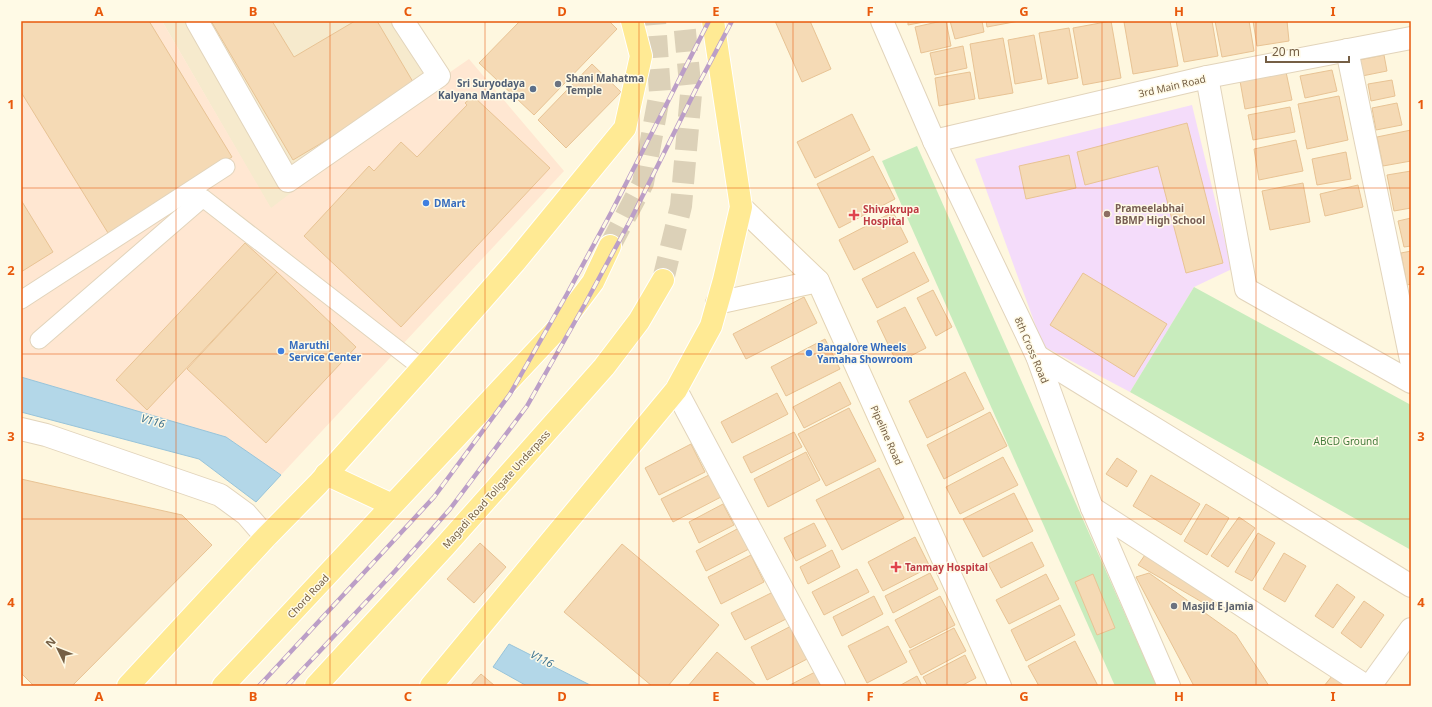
<svg xmlns="http://www.w3.org/2000/svg" width="1432" height="707" viewBox="0 0 1432 707" font-family="'Noto Sans',sans-serif">
<style>
.residential{fill:#f6eacd}
.commercial{fill:#ffe7d2}
.education{fill:#f4dcfa}
.green{fill:#c8ecbd}
.water{fill:#b3d7e8;stroke:#98c4da}
.building{fill:#f5dab5;stroke:#e8c394}
.lines{fill:none;stroke-linecap:round;stroke-linejoin:round}
.primary-tunnel{stroke:#dcd1b8;stroke-width:22;stroke-dasharray:22 11;stroke-linecap:butt}
.lane-casing{stroke:#e2d4bb;stroke-width:19}
.street-casing{stroke:#e2d4bb;stroke-width:24}
.secondary-casing{stroke:#e4d4b5;stroke-width:24}
.primary-casing{stroke:#fff;stroke-width:24}
.lane{stroke:#fff;stroke-width:17}
.street{stroke:#fff;stroke-width:22}
.secondary{stroke:#fff;stroke-width:22}
.primary{stroke:#ffea94;stroke-width:22}
.rail-casing{stroke:#bb9ec7;stroke-width:4.5}
.rail{stroke:#fffae6;stroke-width:3;stroke-dasharray:9;stroke-linecap:butt}
.grid{fill:none;stroke:#e8590c;stroke-width:1;stroke-opacity:0.55}
.worship-dot{fill:#6b7280;stroke:#fffae6;stroke-width:1.5}
.service-dot{fill:#5c6f8a;stroke:#fffae6;stroke-width:1.5}
.shop-dot{fill:#3f7fe0;stroke:#fffae6;stroke-width:1.5}
.education-dot{fill:#8d6e63;stroke:#fffae6;stroke-width:1.5}
.health-dot{fill:#e0444e;stroke:#fffae6;stroke-width:1.5}
.labels{text-anchor:middle;stroke-width:3;stroke-linejoin:round;paint-order:stroke}
.worship-label{font-size:10px;font-weight:bold;fill:#5b616d;stroke:#fffae6;text-anchor:start}
.service-label{font-size:10px;font-weight:bold;fill:#4e5e75;stroke:#fffae6;text-anchor:end}
.street-label{font-size:10px;fill:#755f45;stroke:#fffae6}
.shop-label{font-size:10px;font-weight:bold;fill:#366cbe;stroke:#fffae6;text-anchor:start}
.education-label{font-size:10px;font-weight:bold;fill:#785e54;stroke:#fffae6;text-anchor:start}
.health-label{font-size:10px;font-weight:bold;fill:#be3a42;stroke:#fffae6;text-anchor:start}
.park-label{font-size:10px;fill:#447c3c;stroke:#fffae6}
.water-label{font-size:11px;font-style:italic;fill:#417692;stroke:#fffae6}
.neatline{fill:none;stroke:#e8590c;stroke-width:1.5}
.grid-label{font-size:13px;text-anchor:middle;font-weight:bold;fill:#e8590c}
</style>
<rect width="100%" height="100%" fill="#fef7df"/>
<path class="residential" d="M 162,21 L 408,21 L 443,77 L 271,209 Z"/>
<path class="commercial" d="M 21,21 L 162,21 L 271,208 L 443,77 L 469,59 L 564,171 L 281,475 L 226,437 L 21,377 Z"/>
<path class="education" d="M 1192,105 L 1232,269 L 1194,287 L 1130,392 L 1043,346 L 975,159 Z"/>
<g class="green">
<path d="M 917,146 L 1157,686 L 1115,686 L 882,161 Z"/>
<path d="M 1194,287 L 1411,405 L 1411,550 L 1130,392 Z"/>
</g>
<g class="water">
<path d="M 21,377 L 226,437 L 281,475 L 256,502 L 199,459 L 21,412 Z"/>
<path d="M 509,644 L 592,686 L 527,686 L 493,667 Z"/>
</g>
<g class="building">
<path d="M 21,21 L 149,21 L 232,157 L 108,233 L 21,92 Z"/>
<path d="M 211,21 L 272,21 L 294,57 L 355,21 L 377,21 L 416,87 L 293,160 Z"/>
<path d="M 520,21 L 609,21 L 617,29 L 534,115 L 479,63 Z"/>
<path d="M 775,21 L 810,21 L 831,69 L 802,82 Z"/>
<path d="M 908,21 L 929,21 L 908,25 Z"/>
<path d="M 942,21 L 946,21 L 951,46 L 921,53 L 915,27 Z"/>
<path d="M 950,21 L 982,21 L 984,32 L 955,39 Z"/>
<path d="M 986,21 L 1019,21 L 987,27 Z"/>
<path d="M 1111,21 L 1121,78 L 1083,85 L 1073,28 Z"/>
<path d="M 1132,21 L 1170,21 L 1178,66 L 1133,74 L 1124,22 Z"/>
<path d="M 1176,21 L 1212,21 L 1218,56 L 1184,62 Z"/>
<path d="M 1215,21 L 1249,21 L 1254,51 L 1222,57 Z"/>
<path d="M 1253,21 L 1287,21 L 1289,41 L 1257,46 Z"/>
<path d="M 1069,28 L 1078,78 L 1048,84 L 1039,33 Z"/>
<path d="M 1034,35 L 1042,79 L 1015,84 L 1008,40 Z"/>
<path d="M 1003,38 L 1013,93 L 979,99 L 970,44 Z"/>
<path d="M 963,46 L 967,68 L 935,75 L 930,53 Z"/>
<path d="M 1384,55 L 1387,71 L 1362,76 L 1359,60 Z"/>
<path d="M 592,64 L 621,92 L 566,148 L 538,120 Z"/>
<path d="M 1332,70 L 1337,91 L 1305,98 L 1300,76 Z"/>
<path d="M 970,72 L 975,99 L 939,106 L 935,78 Z"/>
<path d="M 1286,72 L 1292,100 L 1245,109 L 1240,81 Z"/>
<path d="M 1392,80 L 1395,96 L 1371,101 L 1368,84 Z"/>
<path d="M 473,96 L 550,168 L 401,327 L 304,236 L 369,166 L 374,171 L 401,142 L 417,157 L 467,105 L 465,103 Z"/>
<path d="M 1339,96 L 1348,140 L 1307,149 L 1298,104 Z"/>
<path d="M 1397,103 L 1402,125 L 1376,130 L 1372,108 Z"/>
<path d="M 1290,107 L 1295,132 L 1253,140 L 1248,115 Z"/>
<path d="M 852,114 L 870,150 L 815,178 L 797,142 Z"/>
<path d="M 1187,123 L 1223,263 L 1186,273 L 1158,166 L 1085,185 L 1077,152 Z"/>
<path d="M 1411,130 L 1411,161 L 1383,166 L 1377,137 Z"/>
<path d="M 1296,140 L 1303,171 L 1259,180 L 1254,149 Z"/>
<path d="M 1346,152 L 1351,179 L 1317,185 L 1312,159 Z"/>
<path d="M 1069,155 L 1076,188 L 1026,199 L 1019,166 Z"/>
<path d="M 873,156 L 895,199 L 839,228 L 817,184 Z"/>
<path d="M 1411,171 L 1411,208 L 1394,211 L 1387,175 Z"/>
<path d="M 1303,183 L 1310,222 L 1270,230 L 1262,191 Z"/>
<path d="M 1358,185 L 1363,207 L 1325,216 L 1320,194 Z"/>
<path d="M 21,200 L 53,252 L 21,272 Z"/>
<path d="M 893,212 L 908,242 L 854,270 L 839,240 Z"/>
<path d="M 1411,218 L 1411,246 L 1404,247 L 1398,221 Z"/>
<path d="M 245,243 L 277,272 L 147,410 L 116,380 Z"/>
<path d="M 1411,251 L 1411,284 L 1407,285 L 1401,253 Z"/>
<path d="M 914,252 L 929,281 L 877,308 L 862,279 Z"/>
<path d="M 277,272 L 356,347 L 266,443 L 187,369 Z"/>
<path d="M 1083,273 L 1167,324 L 1134,377 L 1050,325 Z"/>
<path d="M 933,290 L 952,327 L 936,336 L 917,298 Z"/>
<path d="M 804,297 L 817,323 L 746,359 L 733,334 Z"/>
<path d="M 905,307 L 926,348 L 897,363 L 877,321 Z"/>
<path d="M 825,339 L 840,369 L 786,396 L 771,367 Z"/>
<path d="M 965,372 L 984,409 L 927,438 L 909,401 Z"/>
<path d="M 840,382 L 851,404 L 804,428 L 793,407 Z"/>
<path d="M 777,393 L 788,414 L 732,443 L 721,422 Z"/>
<path d="M 849,408 L 876,461 L 826,486 L 798,434 Z"/>
<path d="M 990,412 L 1007,446 L 944,479 L 927,445 Z"/>
<path d="M 794,432 L 802,447 L 751,473 L 743,457 Z"/>
<path d="M 691,444 L 705,472 L 659,495 L 645,468 Z"/>
<path d="M 806,452 L 820,480 L 768,507 L 754,479 Z"/>
<path d="M 1003,457 L 1018,485 L 960,514 L 946,487 Z"/>
<path d="M 1117,458 L 1137,471 L 1127,487 L 1106,474 Z"/>
<path d="M 879,468 L 904,518 L 842,550 L 816,500 Z"/>
<path d="M 709,475 L 721,497 L 673,522 L 661,499 Z"/>
<path d="M 1151,475 L 1200,504 L 1181,535 L 1133,506 Z"/>
<path d="M 21,479 L 182,515 L 212,545 L 72,686 L 34,686 L 21,673 Z"/>
<path d="M 1014,493 L 1033,531 L 983,557 L 963,519 Z"/>
<path d="M 723,504 L 734,525 L 699,543 L 689,522 Z"/>
<path d="M 1206,504 L 1229,518 L 1207,555 L 1184,541 Z"/>
<path d="M 1239,517 L 1255,528 L 1228,567 L 1211,556 Z"/>
<path d="M 814,523 L 826,546 L 796,561 L 784,538 Z"/>
<path d="M 739,528 L 749,549 L 706,571 L 696,551 Z"/>
<path d="M 1258,533 L 1275,543 L 1252,581 L 1235,572 Z"/>
<path d="M 915,537 L 930,567 L 883,591 L 868,562 Z"/>
<path d="M 1032,542 L 1044,566 L 1001,588 L 988,564 Z"/>
<path d="M 480,543 L 506,567 L 474,603 L 447,579 Z"/>
<path d="M 622,544 L 719,625 L 668,686 L 652,686 L 564,612 Z"/>
<path d="M 832,550 L 840,567 L 808,584 L 800,567 Z"/>
<path d="M 1147,552 L 1223,595 L 1214,609 L 1138,565 Z"/>
<path d="M 1284,553 L 1306,566 L 1285,602 L 1263,589 Z"/>
<path d="M 751,555 L 764,582 L 721,604 L 708,577 Z"/>
<path d="M 857,569 L 869,592 L 824,615 L 812,592 Z"/>
<path d="M 930,573 L 938,589 L 893,613 L 885,596 Z"/>
<path d="M 1149,573 L 1236,635 L 1269,686 L 1194,686 L 1136,577 Z"/>
<path d="M 1046,574 L 1059,599 L 1009,624 L 996,600 Z"/>
<path d="M 1093,574 L 1115,628 L 1097,635 L 1075,582 Z"/>
<path d="M 1337,584 L 1355,597 L 1333,628 L 1315,616 Z"/>
<path d="M 773,592 L 786,619 L 745,640 L 731,613 Z"/>
<path d="M 874,596 L 883,614 L 842,636 L 833,617 Z"/>
<path d="M 940,596 L 955,625 L 910,648 L 895,620 Z"/>
<path d="M 1364,601 L 1384,615 L 1361,648 L 1341,633 Z"/>
<path d="M 1060,605 L 1075,635 L 1026,661 L 1011,630 Z"/>
<path d="M 793,625 L 809,658 L 767,680 L 751,647 Z"/>
<path d="M 888,626 L 907,662 L 867,683 L 848,646 Z"/>
<path d="M 954,628 L 966,651 L 921,675 L 909,651 Z"/>
<path d="M 1075,641 L 1098,686 L 1039,686 L 1028,666 Z"/>
<path d="M 717,652 L 757,686 L 688,686 Z"/>
<path d="M 965,655 L 976,678 L 961,686 L 928,686 L 923,677 Z"/>
<path d="M 817,671 L 825,686 L 788,686 Z"/>
<path d="M 481,674 L 495,686 L 470,686 Z"/>
<path d="M 917,676 L 922,686 L 899,686 Z"/>
<path d="M 1332,676 L 1345,686 L 1324,686 Z"/>
</g>
<g class="lines">
<g class="primary-tunnel">
<path d="M 610,246 L 643,183 L 660,92 L 655,21"/>
<path d="M 663,280 L 681,206 L 691,94 L 684,21"/>
</g>
<g class="lane-casing">
<g id="lane">
<path d="M 21,300 L 226,167"/>
<path d="M 39,340 L 203,198 L 422,368"/>
</g>
</g>
<g class="street-casing">
<g id="street">
<path d="M 197,21 L 288,181 L 439,76 L 403,21"/>
<path d="M 882,21 L 934,141 L 1037,356 L 1092,508 L 1169,686"/>
<path d="M 1347,50 L 1411,360"/>
<path d="M 1207,77 L 1246,289 L 1411,382"/>
<path d="M 934,141 L 1207,77 L 1411,38"/>
<path d="M 1037,356 L 1411,586"/>
<path d="M 676,390 L 834,686"/>
<path d="M 21,429 L 46,435 L 220,495 L 246,514 L 266,537"/>
<path d="M 1092,508 L 1366,686"/>
<path d="M 1370,686 L 1411,629"/>
</g>
</g>
<g class="secondary-casing">
<g id="secondary">
<path d="M 741,207 L 818,281 L 1000,686"/>
<path d="M 717,303 L 818,281"/>
</g>
</g>
<g class="primary-casing">
<g id="primary">
<path d="M 326,474 L 392,505"/>
<path d="M 128,686 L 266,537 L 318,484 L 422,368 L 515,262 L 625,128 L 641,56 L 632,21"/>
<path d="M 223,686 L 560,326 L 593,282 L 610,246"/>
<path d="M 316,686 L 445,546 L 604,367 L 639,321 L 663,280"/>
<path d="M 431,686 L 676,390 L 711,326 L 724,280 L 741,207 L 713,21"/>
</g>
</g>
<use href="#lane" class="lane"/>
<use href="#street" class="street"/>
<use href="#secondary" class="secondary"/>
<use href="#primary" class="primary"/>
<g class="rail-casing">
<g id="rail">
<path d="M 259,686 L 434,497 L 510,394 L 567,294 L 612,211 L 709,21"/>
<path d="M 287,686 L 395,571 L 450,509 L 527,406 L 585,304 L 630,221 L 696,89 L 732,21"/>
</g>
</g>
<use href="#rail" class="rail"/>
</g>
<path class="grid" d="M 176,21 L 176,686M 330,21 L 330,686M 485,21 L 485,686M 639,21 L 639,686M 793,21 L 793,686M 947,21 L 947,686M 1102,21 L 1102,686M 1256,21 L 1256,686M 21,188 L 1411,188M 21,354 L 1411,354M 21,519 L 1411,519"/>
<g class="worship-dot">
<circle cx="558" cy="84" r="4"/>
<circle cx="1174" cy="606" r="4"/>
</g>
<circle class="service-dot" cx="533" cy="89" r="4"/>
<g class="shop-dot">
<circle cx="426" cy="203" r="4"/>
<circle cx="281" cy="351" r="4"/>
<circle cx="809" cy="353" r="4"/>
</g>
<circle class="education-dot" cx="1107" cy="214" r="4"/>
<g class="health-dot">
<path d="M852 209h4v4h4v4h-4v4h-4v-4h-4v-4h4z"/>
<path d="M894 561h4v4h4v4h-4v4h-4v-4h-4v-4h4z"/>
</g>
<g class="labels">
<g class="worship-label">
<text x="566" y="82">Shani Mahatma<tspan x="566" dy="12">Temple</tspan></text>
<text x="1182" y="610">Masjid E Jamia</text>
</g>
<g class="service-label">
<text x="525" y="87">Sri Suryodaya<tspan x="525" dy="12">Kalyana Mantapa</tspan></text>
</g>
<g class="street-label">
<text transform="translate(1172 86) rotate(-13)" y="4">3rd Main Road</text>
<text transform="translate(1032 350) rotate(67)" y="4">8th Cross Road</text>
<text transform="translate(887 435) rotate(66)" y="4">Pipeline Road</text>
<text transform="translate(496 489) rotate(-48)" y="4">Magadi Road Tollgate Underpass</text>
<text transform="translate(308 596) rotate(-47)" y="4">Chord Road</text>
</g>
<g class="shop-label">
<text x="434" y="207">DMart</text>
<text x="289" y="349">Maruthi<tspan x="289" dy="12">Service Center</tspan></text>
<text x="817" y="351">Bangalore Wheels<tspan x="817" dy="12">Yamaha Showroom</tspan></text>
</g>
<g class="education-label">
<text x="1115" y="212">Prameelabhai<tspan x="1115" dy="12">BBMP High School</tspan></text>
</g>
<g class="health-label">
<text x="863" y="213">Shivakrupa<tspan x="863" dy="12">Hospital</tspan></text>
<text x="905" y="571">Tanmay Hospital</text>
</g>
<g class="park-label">
<text x="1346" y="445">ABCD Ground</text>
</g>
<g class="water-label">
<text transform="translate(153 421) rotate(16)" y="4">V116</text>
<text transform="translate(542 659) rotate(27)" y="4">V116</text>
</g>
</g>
<rect width="1432" height="707" fill="none" stroke="#fffae6" stroke-width="44"/>
<g transform="translate(58 649) rotate(313)" stroke="#fffae6" stroke-width="3" paint-order="stroke">
<path d="M0-3L7 15L0 10L-7 15Z" fill="#755f45"/>
<text y="-6" font-size="11" font-weight="bold" text-anchor="middle" fill="#755f45">N</text>
</g>
<path d="M1266 56v6h83v-6" fill="none" stroke="#755f45" stroke-width="2"/>
<text x="1272" y="56" font-size="12" fill="#755f45" stroke="#fffae6" stroke-width="3" paint-order="stroke">20 m</text>
<rect x="22" y="22" width="1388" height="663" class="neatline"/>
<g class="grid-label">
<text x="99" y="16">A</text>
<text x="253" y="16">B</text>
<text x="408" y="16">C</text>
<text x="562" y="16">D</text>
<text x="716" y="16">E</text>
<text x="870" y="16">F</text>
<text x="1024" y="16">G</text>
<text x="1179" y="16">H</text>
<text x="1333" y="16">I</text>
<text x="11" y="109">1</text>
<text x="1421" y="109">1</text>
<text x="11" y="275">2</text>
<text x="1421" y="275">2</text>
<text x="11" y="441">3</text>
<text x="1421" y="441">3</text>
<text x="11" y="607">4</text>
<text x="1421" y="607">4</text>
<text x="99" y="701">A</text>
<text x="253" y="701">B</text>
<text x="408" y="701">C</text>
<text x="562" y="701">D</text>
<text x="716" y="701">E</text>
<text x="870" y="701">F</text>
<text x="1024" y="701">G</text>
<text x="1179" y="701">H</text>
<text x="1333" y="701">I</text>
</g>
</svg>
